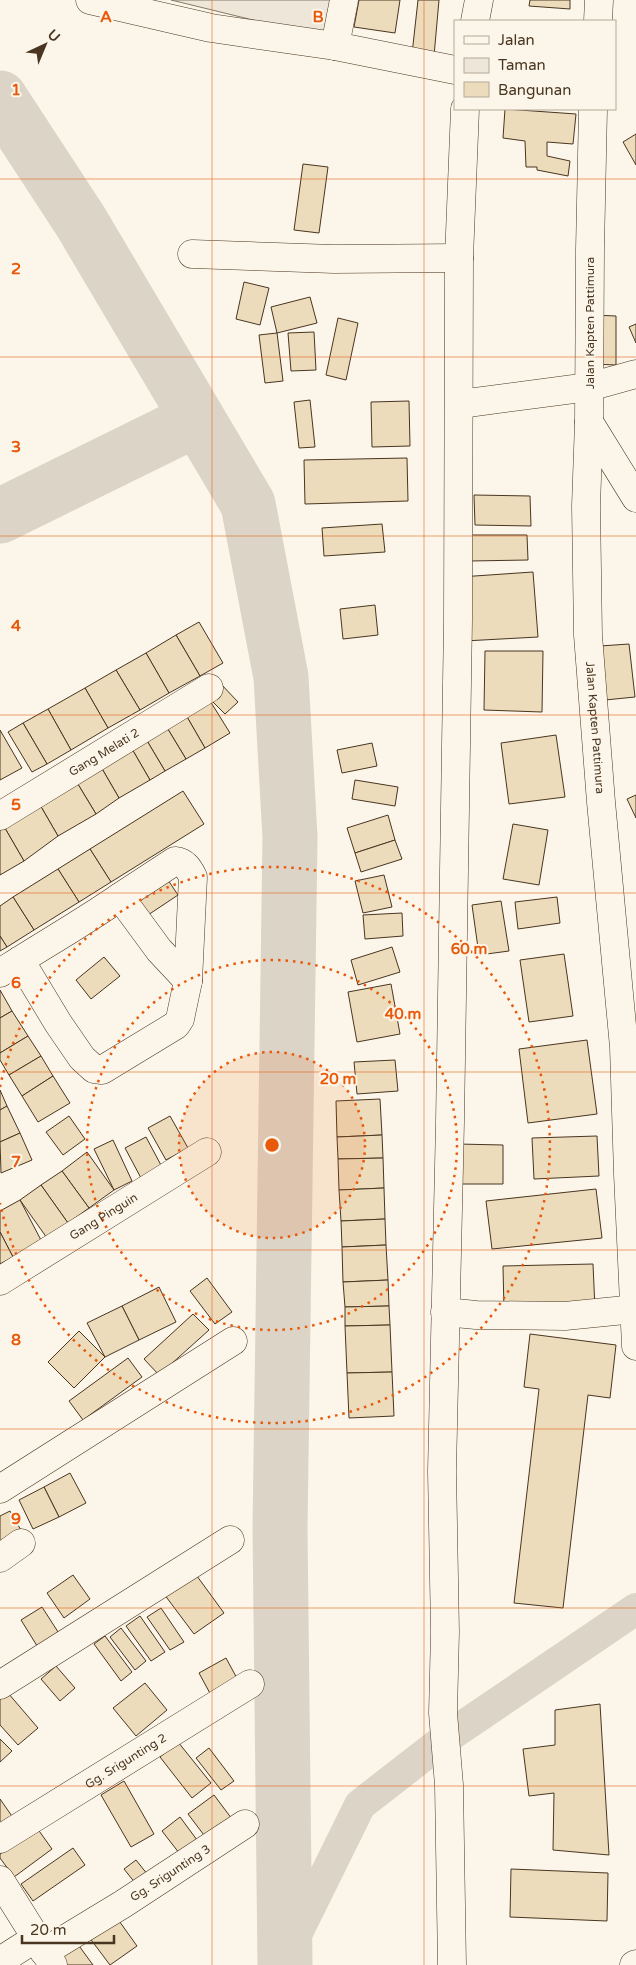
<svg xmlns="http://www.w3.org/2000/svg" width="636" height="1965" viewBox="0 0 636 1965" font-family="'Varela Round',sans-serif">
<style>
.green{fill:#ede6d9;stroke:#887966}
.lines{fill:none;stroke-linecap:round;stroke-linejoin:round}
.canal{stroke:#dcd4c6;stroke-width:32}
.river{stroke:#dcd4c6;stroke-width:55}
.building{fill:#ecdcbc;stroke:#4a3520}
.minor-casing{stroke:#4a3520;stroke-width:29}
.secondary-casing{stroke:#4a3520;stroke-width:29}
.minor{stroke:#fbf6e9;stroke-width:28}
.secondary{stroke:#fbf6e9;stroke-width:28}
.grid{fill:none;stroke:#e8590c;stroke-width:1;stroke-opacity:0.55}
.ring{fill:none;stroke:#e8590c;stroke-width:2.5;stroke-dasharray:2.5 5}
.labels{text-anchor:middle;stroke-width:4;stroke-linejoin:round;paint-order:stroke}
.street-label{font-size:12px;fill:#4a3520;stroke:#fbf6e9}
.grid-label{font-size:16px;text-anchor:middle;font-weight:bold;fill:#e8590c;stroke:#fbf6e9;stroke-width:4;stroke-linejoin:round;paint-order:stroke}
.centre{fill:#e8590c;stroke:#fbf6e9;stroke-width:2.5}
.ring-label{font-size:15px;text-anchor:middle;font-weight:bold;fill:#e8590c;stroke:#fbf6e9;stroke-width:4;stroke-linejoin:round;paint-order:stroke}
</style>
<rect width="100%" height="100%" fill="#fbf6e9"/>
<path class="green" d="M 171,0 L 338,0 L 331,39 Z"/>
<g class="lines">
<path class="canal" d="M 285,1957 L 360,1805 L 446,1738 L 636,1609"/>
<g class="river">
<path d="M 0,98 L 81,222 L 248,504 L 281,677 L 290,837 L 280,1528 L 285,1965"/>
<path d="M 0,516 L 197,419"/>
</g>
</g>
<g class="building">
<path d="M 359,0 L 400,0 L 395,33 L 354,27 Z"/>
<path d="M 418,0 L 439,0 L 434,56 L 412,54 Z"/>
<path d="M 530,0 L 570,0 L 570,9 L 529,6 Z"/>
<path d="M 505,109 L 576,114 L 573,144 L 547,142 L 547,156 L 570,161 L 568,176 L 537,170 L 537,167 L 526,167 L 525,141 L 503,138 Z"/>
<path d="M 636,134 L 636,165 L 623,142 Z"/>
<path d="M 303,164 L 328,167 L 319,233 L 294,230 Z"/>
<path d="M 244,282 L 269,288 L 260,325 L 236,319 Z"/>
<path d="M 310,297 L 317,323 L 277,333 L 271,307 Z"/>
<path d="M 592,315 L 616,316 L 616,365 L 592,364 Z"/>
<path d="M 338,318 L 358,323 L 346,380 L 326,375 Z"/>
<path d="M 636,324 L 636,343 L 629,327 Z"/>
<path d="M 314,332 L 316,370 L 291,371 L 288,333 Z"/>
<path d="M 277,333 L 283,381 L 265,383 L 259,335 Z"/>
<path d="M 310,400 L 315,447 L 299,448 L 294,402 Z"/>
<path d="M 409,401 L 410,446 L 372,447 L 371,402 Z"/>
<path d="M 407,458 L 408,501 L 305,504 L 304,460 Z"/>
<path d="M 474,495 L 530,496 L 531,526 L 475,525 Z"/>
<path d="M 382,524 L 385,552 L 324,556 L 322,528 Z"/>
<path d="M 470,535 L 527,535 L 528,560 L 470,561 Z"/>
<path d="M 533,572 L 538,637 L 464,641 L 460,577 Z"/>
<path d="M 375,605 L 378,635 L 343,639 L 340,609 Z"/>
<path d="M 199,622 L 223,663 L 200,676 L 176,635 Z"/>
<path d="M 176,635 L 200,676 L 169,693 L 146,653 Z"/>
<path d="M 629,644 L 635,697 L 605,700 L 600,646 Z"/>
<path d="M 485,651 L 543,651 L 542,712 L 484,710 Z"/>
<path d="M 146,653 L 169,693 L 140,710 L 116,670 Z"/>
<path d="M 116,670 L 140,710 L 108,728 L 85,688 Z"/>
<path d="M 220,683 L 238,702 L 225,714 L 207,696 Z"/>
<path d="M 85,688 L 108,728 L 71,750 L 48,709 Z"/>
<path d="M 207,696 L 230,733 L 205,748 L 183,710 Z"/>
<path d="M 48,709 L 71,750 L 47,764 L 23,723 Z"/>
<path d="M 183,710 L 205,748 L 186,759 L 163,721 Z"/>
<path d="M 163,721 L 186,759 L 165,771 L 143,734 Z"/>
<path d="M 23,723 L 47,764 L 32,772 L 8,732 Z"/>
<path d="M 0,730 L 22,768 L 0,780 Z"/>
<path d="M 143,734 L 165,771 L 150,780 L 128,742 Z"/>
<path d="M 556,735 L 565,797 L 509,804 L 501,743 Z"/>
<path d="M 128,742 L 150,780 L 119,798 L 97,760 Z"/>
<path d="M 372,743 L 377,766 L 342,773 L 337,750 Z"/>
<path d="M 97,760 L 119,798 L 96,814 L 73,776 Z"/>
<path d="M 73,776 L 96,814 L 58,836 L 36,798 Z"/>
<path d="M 355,780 L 398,787 L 395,806 L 352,799 Z"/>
<path d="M 183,791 L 204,824 L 111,882 L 90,849 Z"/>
<path d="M 636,795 L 636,818 L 627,799 Z"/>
<path d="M 36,798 L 58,836 L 24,861 L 2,823 Z"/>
<path d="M 388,815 L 395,840 L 355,853 L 347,828 Z"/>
<path d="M 2,823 L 24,861 L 0,875 L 0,824 Z"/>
<path d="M 513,824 L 548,830 L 539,885 L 503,879 Z"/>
<path d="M 395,840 L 402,859 L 361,872 L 355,853 Z"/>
<path d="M 90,849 L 111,882 L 79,902 L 58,869 Z"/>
<path d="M 58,869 L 79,902 L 34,930 L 13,897 Z"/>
<path d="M 164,874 L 178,895 L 145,917 L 131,896 Z"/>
<path d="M 384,875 L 392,907 L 363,913 L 355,881 Z"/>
<path d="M 13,897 L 34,930 L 7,947 L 0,936 L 0,906 Z"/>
<path d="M 557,897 L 560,923 L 518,929 L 515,902 Z"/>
<path d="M 501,901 L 509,951 L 479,955 L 472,905 Z"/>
<path d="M 402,913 L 403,936 L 365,939 L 363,915 Z"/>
<path d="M 0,936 L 7,947 L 0,951 Z"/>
<path d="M 392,947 L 400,972 L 358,985 L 351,960 Z"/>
<path d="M 564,954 L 573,1016 L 529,1022 L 520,960 Z"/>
<path d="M 104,957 L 120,976 L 91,999 L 76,980 Z"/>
<path d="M 391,984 L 400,1034 L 357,1042 L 348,992 Z"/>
<path d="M 0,990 L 12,1011 L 0,1018 Z"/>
<path d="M 12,1011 L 28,1036 L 0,1053 L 0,1018 Z"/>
<path d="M 28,1036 L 41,1056 L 9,1075 L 0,1060 L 0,1053 Z"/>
<path d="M 587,1040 L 597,1114 L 528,1123 L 519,1049 Z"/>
<path d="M 41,1056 L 53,1076 L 22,1096 L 9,1075 Z"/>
<path d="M 395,1060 L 398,1091 L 357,1094 L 354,1062 Z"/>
<path d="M 53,1076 L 70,1103 L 38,1122 L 22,1096 Z"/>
<path d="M 0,1090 L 7,1106 L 0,1110 Z"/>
<path d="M 380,1099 L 382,1135 L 337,1137 L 336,1101 Z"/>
<path d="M 7,1106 L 20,1133 L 0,1142 L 0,1110 Z"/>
<path d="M 69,1116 L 85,1139 L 63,1155 L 46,1132 Z"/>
<path d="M 170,1116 L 188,1148 L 166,1160 L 148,1128 Z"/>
<path d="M 20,1133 L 32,1160 L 1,1173 L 0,1142 Z"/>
<path d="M 382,1135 L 383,1158 L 338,1159 L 337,1137 Z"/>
<path d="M 597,1136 L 599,1176 L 534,1179 L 532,1138 Z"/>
<path d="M 146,1137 L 162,1167 L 141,1178 L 125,1148 Z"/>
<path d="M 113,1140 L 132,1181 L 114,1190 L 94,1149 Z"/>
<path d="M 458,1144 L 503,1145 L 503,1184 L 457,1184 Z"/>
<path d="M 87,1152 L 114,1190 L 89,1208 L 62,1171 Z"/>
<path d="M 383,1158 L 384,1188 L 339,1190 L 338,1159 Z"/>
<path d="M 62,1171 L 89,1208 L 68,1223 L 41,1185 Z"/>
<path d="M 41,1185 L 68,1223 L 47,1238 L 20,1200 Z"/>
<path d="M 384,1188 L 385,1219 L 341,1221 L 339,1190 Z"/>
<path d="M 596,1189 L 602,1238 L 492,1249 L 486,1201 Z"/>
<path d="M 20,1200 L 42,1242 L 13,1257 L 0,1232 L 0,1211 Z"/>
<path d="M 385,1219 L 386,1245 L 342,1247 L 341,1221 Z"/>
<path d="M 0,1232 L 13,1257 L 0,1264 Z"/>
<path d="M 386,1245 L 388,1280 L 343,1282 L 342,1247 Z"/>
<path d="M 593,1264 L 595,1309 L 504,1311 L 503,1266 Z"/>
<path d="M 207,1278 L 232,1312 L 215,1324 L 190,1291 Z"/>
<path d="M 388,1280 L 389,1306 L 345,1307 L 343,1282 Z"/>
<path d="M 159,1287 L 176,1322 L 139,1340 L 122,1306 Z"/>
<path d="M 122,1306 L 139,1340 L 105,1357 L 87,1323 Z"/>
<path d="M 389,1306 L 390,1325 L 345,1326 L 345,1307 Z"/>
<path d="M 193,1314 L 209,1330 L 159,1375 L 144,1359 Z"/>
<path d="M 390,1325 L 392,1372 L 347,1373 L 345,1326 Z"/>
<path d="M 79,1331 L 105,1357 L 74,1388 L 48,1362 Z"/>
<path d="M 530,1334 L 616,1345 L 610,1398 L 588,1395 L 563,1608 L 514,1603 L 539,1389 L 524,1387 Z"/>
<path d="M 128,1358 L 142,1377 L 83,1420 L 69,1401 Z"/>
<path d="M 392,1372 L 394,1416 L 349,1418 L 347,1373 Z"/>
<path d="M 70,1473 L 86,1503 L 59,1517 L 44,1487 Z"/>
<path d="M 44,1487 L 59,1517 L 33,1529 L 19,1500 Z"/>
<path d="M 10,1511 L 26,1539 L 0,1553 L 0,1516 Z"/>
<path d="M 194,1572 L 224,1613 L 194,1634 L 164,1594 Z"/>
<path d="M 73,1575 L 90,1599 L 64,1618 L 47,1593 Z"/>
<path d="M 42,1607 L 60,1635 L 39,1649 L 21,1620 Z"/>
<path d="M 161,1608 L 184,1642 L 170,1650 L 147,1617 Z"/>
<path d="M 140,1616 L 165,1652 L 151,1661 L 126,1626 Z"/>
<path d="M 121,1628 L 146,1661 L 135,1670 L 110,1637 Z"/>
<path d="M 105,1636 L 132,1672 L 121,1681 L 94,1644 Z"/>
<path d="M 226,1658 L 239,1682 L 212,1697 L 199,1673 Z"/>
<path d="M 56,1666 L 75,1688 L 60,1701 L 41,1679 Z"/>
<path d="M 145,1683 L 167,1710 L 136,1736 L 113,1708 Z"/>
<path d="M 8,1693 L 38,1728 L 18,1745 L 0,1725 L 0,1699 Z"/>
<path d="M 600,1704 L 609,1855 L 553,1850 L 554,1793 L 529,1796 L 523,1749 L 555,1745 L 555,1710 Z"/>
<path d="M 0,1739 L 12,1751 L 0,1762 Z"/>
<path d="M 178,1742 L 211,1783 L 192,1798 L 160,1757 Z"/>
<path d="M 209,1748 L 234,1781 L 221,1790 L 196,1758 Z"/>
<path d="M 124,1781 L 154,1834 L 131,1847 L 101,1795 Z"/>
<path d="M 214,1795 L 232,1819 L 207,1839 L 188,1814 Z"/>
<path d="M 0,1799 L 14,1819 L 0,1830 Z"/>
<path d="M 180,1817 L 200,1844 L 183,1858 L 162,1831 Z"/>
<path d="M 37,1828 L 52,1849 L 14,1877 L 0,1858 L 0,1854 Z"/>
<path d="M 73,1848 L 85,1865 L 33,1901 L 21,1884 Z"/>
<path d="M 136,1860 L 148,1875 L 136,1884 L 124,1869 Z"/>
<path d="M 511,1869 L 608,1873 L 607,1921 L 510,1917 Z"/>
<path d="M 117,1918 L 137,1946 L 110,1965 L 89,1937 Z"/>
<path d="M 74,1939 L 93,1965 L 63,1965 L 55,1953 Z"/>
</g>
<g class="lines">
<g class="minor-casing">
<g id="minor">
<path d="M 90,0 L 211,28 L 335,46 L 455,70"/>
<path d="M 475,21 L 479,0"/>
<path d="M 335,46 L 344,0"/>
<path d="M 192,254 L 334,259 L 459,258"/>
<path d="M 460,404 L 589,387 L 636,374"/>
<path d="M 589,422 L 636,498"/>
<path id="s1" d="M 0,816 L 209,688"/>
<path d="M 120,897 L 175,861 C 185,862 189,869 193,877 L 188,981"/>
<path d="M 0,973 C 40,947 81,924 120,897 L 159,950 L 188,981 L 180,1019 L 176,1025 L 102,1070 L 94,1069 L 82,1058 L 58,1023 L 20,960"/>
<path id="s2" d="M 0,1281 L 207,1152"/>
<path d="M 445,1312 L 476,1315 L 565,1316 L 636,1309"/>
<path d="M 0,1489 L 233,1341"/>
<path d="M 0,1558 L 21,1543"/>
<path d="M 0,1685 L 230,1540"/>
<path id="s3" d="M 0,1839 L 250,1684"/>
<path d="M 0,1880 L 53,1965"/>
<path id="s4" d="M 44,1952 L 123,1904 L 245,1824"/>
<path d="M 0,1961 L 36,1938"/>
<path d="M 452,1965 L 449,1785 L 443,1713 L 445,1632 L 442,1471 L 450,1122 L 458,620 L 459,258 L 465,109"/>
<path d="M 634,1965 L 636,1964"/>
</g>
</g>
<g class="secondary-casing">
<g id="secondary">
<path d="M 598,21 L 599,0"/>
<path id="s5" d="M 593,109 L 590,249 L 589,422 L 586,506 L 588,635 L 601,802 L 624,1047 L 628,1174 L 636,1346"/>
</g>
</g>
<use href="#minor" class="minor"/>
<use href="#secondary" class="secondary"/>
</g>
<path class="grid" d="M 212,0 L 212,1965M 424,0 L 424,1965M 0,179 L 636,179M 0,357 L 636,357M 0,536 L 636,536M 0,715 L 636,715M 0,893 L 636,893M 0,1072 L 636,1072M 0,1250 L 636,1250M 0,1429 L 636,1429M 0,1608 L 636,1608M 0,1786 L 636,1786"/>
<circle cx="272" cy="1145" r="93" fill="#e8590c" fill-opacity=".12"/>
<g class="ring">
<circle cx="272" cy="1145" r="93"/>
<circle cx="272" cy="1145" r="185"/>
<path d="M0 1087A278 278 0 1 1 0 1203"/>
</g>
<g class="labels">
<g class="street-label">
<text transform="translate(590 323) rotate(-90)" y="4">Jalan Kapten Pattimura</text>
<text dy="4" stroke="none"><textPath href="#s5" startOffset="619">Jalan Kapten Pattimura</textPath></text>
<text dy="4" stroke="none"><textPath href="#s1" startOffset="122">Gang Melati 2</textPath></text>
<text dy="4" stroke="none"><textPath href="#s2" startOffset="122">Gang Pinguin</textPath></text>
<text dy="4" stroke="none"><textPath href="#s3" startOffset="148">Gg. Srigunting 2</textPath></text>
<text dy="4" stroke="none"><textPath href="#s4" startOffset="149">Gg. Srigunting 3</textPath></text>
</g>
</g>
<g class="grid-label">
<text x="106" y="22">A</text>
<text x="318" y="22">B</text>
<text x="16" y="95">1</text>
<text x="16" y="274">2</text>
<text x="16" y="452">3</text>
<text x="16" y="631">4</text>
<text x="16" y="810">5</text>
<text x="16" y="988">6</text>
<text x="16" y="1167">7</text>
<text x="16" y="1345">8</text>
<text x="16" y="1524">9</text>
</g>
<circle cx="272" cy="1145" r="8" class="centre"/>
<g class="ring-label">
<text x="469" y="954">60 m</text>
<text x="403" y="1019">40 m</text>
<text x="338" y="1084">20 m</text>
</g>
<rect x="454" y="20" width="162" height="90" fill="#fbf6e9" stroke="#b4a999"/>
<rect x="464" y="36" width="25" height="8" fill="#fbf6e9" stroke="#b4a999"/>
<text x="498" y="45" font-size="15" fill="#4a3520">Jalan</text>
<rect x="464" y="58" width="25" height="15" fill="#ede6d9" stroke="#b4a999"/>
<text x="498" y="70" font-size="15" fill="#4a3520">Taman</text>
<rect x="464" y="82" width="25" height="15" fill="#ecdcbc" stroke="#b4a999"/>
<text x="498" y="95" font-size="15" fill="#4a3520">Bangunan</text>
<g transform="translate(45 45) rotate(44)" stroke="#fbf6e9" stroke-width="4" paint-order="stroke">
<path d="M0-4L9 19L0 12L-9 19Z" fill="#4a3520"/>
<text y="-8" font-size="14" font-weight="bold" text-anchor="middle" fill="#4a3520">U</text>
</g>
<path d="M22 1935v8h92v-8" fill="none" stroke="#4a3520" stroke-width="2.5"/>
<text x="30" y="1935" font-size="15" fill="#4a3520" stroke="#fbf6e9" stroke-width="4" paint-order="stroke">20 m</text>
</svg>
